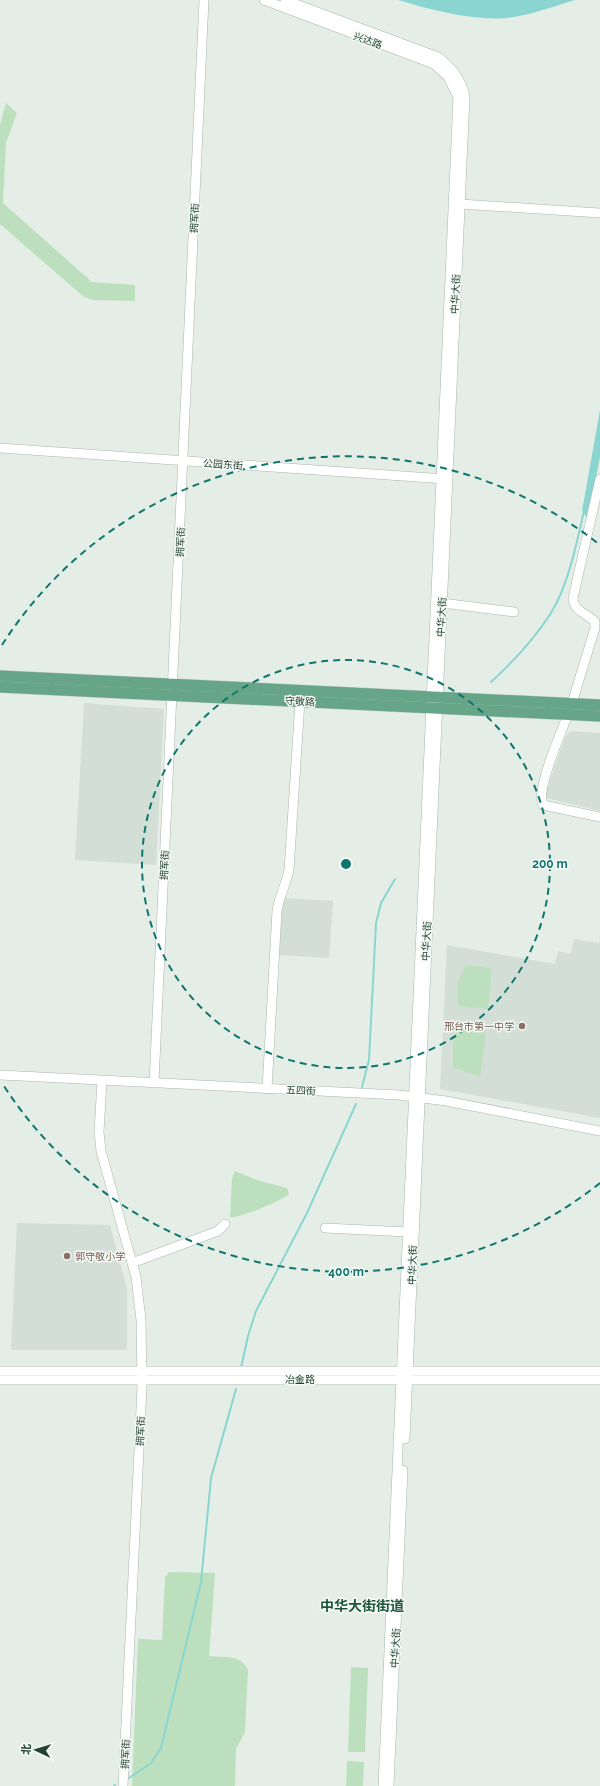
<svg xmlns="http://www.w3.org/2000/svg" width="600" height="1786" viewBox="0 0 600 1786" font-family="Raleway,'Noto Sans SC',sans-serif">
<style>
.built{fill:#d2ded6}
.green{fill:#bce0be}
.water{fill:#8ad5d0}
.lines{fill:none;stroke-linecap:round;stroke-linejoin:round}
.stream{stroke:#8ad5d0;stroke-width:2}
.minor-casing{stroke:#a6b7ad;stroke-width:10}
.major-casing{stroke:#c1cac6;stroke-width:12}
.minor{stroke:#fff;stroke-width:9}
.major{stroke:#66a587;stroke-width:11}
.ring{fill:none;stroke:#0f766e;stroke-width:2;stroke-dasharray:7 5}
.education-dot{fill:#8d6e63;stroke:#f5faf6;stroke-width:1.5}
.labels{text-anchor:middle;stroke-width:3;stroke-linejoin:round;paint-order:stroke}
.street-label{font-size:10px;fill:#224132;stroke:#f5faf6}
.education-label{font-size:10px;fill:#785e54;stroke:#f5faf6;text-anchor:end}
.district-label{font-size:14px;font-weight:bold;fill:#1d543a;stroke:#f5faf6}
.centre{fill:#0f766e;stroke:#f5faf6;stroke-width:2}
.ring-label{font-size:12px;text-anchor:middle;font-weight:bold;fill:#0f766e;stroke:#f5faf6;stroke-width:3;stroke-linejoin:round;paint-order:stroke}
</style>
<rect width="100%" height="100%" fill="#e4eee7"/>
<g class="built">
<path d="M 84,703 L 164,709 L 156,865 L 75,860 Z"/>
<path d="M 570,731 L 600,733 L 600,811 L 546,798 L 546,792 L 565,737 Z"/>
<path d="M 283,898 L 333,901 L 329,958 L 279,955 Z"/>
<path d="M 600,936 L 600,1118 L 440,1089 L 447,945 L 555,964 L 558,951 L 571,954 L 574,939 L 599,943 Z"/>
<path d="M 17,1223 L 110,1225 L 127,1288 L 127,1350 L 11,1350 Z"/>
</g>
<g class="green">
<path d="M 6,103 L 17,113 L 6,143 L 3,203 L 92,282 L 135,285 L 135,301 L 94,300 L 84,297 L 0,224 L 0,125 Z"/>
<path d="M 476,966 L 492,969 L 488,1009 L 458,1006 L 457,985 L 465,967 Z"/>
<path d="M 456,1030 L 486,1033 L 480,1077 L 453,1067 L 453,1045 Z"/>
<path d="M 235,1171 L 260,1181 L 287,1188 L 289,1194 C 283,1200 239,1219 230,1217 L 232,1178 Z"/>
<path d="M 169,1572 L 215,1573 L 209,1656 C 224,1658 241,1654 248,1670 L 245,1732 L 236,1749 L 235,1786 L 132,1786 L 138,1639 L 162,1640 L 165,1577 Z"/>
<path d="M 351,1667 L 368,1668 L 365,1752 L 348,1752 Z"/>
<path d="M 347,1761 L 364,1762 L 363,1786 L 346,1786 Z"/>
</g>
<g class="water">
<path d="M 398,0 L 575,0 C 553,7 530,15 507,18 C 472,21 432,10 398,0 Z"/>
<path d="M 600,410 L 600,457 L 588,519 L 582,511 Z"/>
</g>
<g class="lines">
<g class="stream">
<path d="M 491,682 C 514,661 535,638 551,613 C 568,586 577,542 584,511"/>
<path d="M 362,1087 L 369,1060 L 376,923 L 381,903 L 395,879"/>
<path d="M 241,1368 L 248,1336 L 256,1311 L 307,1213 L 356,1104"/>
<path d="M 129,1778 L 151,1763 L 161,1748 L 201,1582 L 211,1478 L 236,1389"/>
<path d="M 114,1786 L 115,1785"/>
</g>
<g class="minor-casing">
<g id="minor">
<path d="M 264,0 L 434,64 L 448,77 L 458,97 L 383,1786"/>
<path d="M 285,0 L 438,57 C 452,67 461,79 465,96 L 405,1439"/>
<path d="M 460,204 L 600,213"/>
<path d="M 0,448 L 446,479"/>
<path d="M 442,603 L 514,612"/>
<path d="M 572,703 L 595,628 L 595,622 C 587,613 574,612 573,598 L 600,479"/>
<path d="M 568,714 C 562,731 535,790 543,805 L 600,817"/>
<path d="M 0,1075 L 399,1095 L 446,1101 L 600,1131"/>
<path d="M 102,1081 L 99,1132 L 101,1151 L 136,1277 L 141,1320 L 142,1387 L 123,1786"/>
<path d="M 154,1083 L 204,0"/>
<path d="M 267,1089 L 277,911 C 279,896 286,885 289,870 L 300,701"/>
<path d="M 325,1228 L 407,1232"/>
<path d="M 132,1263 L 218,1231 L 225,1224"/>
<path d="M 0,1371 L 600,1371"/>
<path d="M 0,1380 L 600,1380"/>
<path d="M 389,1786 L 403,1470"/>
</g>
</g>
<g class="major-casing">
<g id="major">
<path d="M 0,676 L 600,705"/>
<path d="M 0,687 L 600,716"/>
</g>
</g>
<use href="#minor" class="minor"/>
<use href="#major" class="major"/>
</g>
<g class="ring">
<circle cx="346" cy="864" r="204"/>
<path d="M600 1183A408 408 0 0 1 2 1083M2 645A408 408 0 0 1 600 545"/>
</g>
<g class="education-dot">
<circle cx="522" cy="1026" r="4"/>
<circle cx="67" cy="1256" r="4"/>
</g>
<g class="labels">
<g class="street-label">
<text transform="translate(368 40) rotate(20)" y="4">兴达路</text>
<text transform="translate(194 218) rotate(-87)" y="4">拥军街</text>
<text transform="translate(455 294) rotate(-87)" y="4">中华大街</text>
<text transform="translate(223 464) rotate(4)" y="4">公园东街</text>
<text transform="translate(180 542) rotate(-87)" y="4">拥军街</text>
<text transform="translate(441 617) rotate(-87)" y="4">中华大街</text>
<text transform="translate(300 701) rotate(3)" y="4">守敬路</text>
<text transform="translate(164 865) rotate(-87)" y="4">拥军街</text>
<text transform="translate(426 941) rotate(-87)" y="4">中华大街</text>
<text transform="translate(301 1090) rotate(3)" y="4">五四街</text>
<text transform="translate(412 1265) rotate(-88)" y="4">中华大街</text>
<text x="300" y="1383">冶金路</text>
<text transform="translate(140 1431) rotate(-87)" y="4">拥军街</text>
<text transform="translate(395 1648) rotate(-87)" y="4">中华大街</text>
<text transform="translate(125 1754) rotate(-87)" y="4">拥军街</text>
</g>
<g class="education-label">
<text x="514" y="1030">邢台市第一中学</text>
<text x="75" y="1260" text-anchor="start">郭守敬小学</text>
</g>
<g class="district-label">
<text x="362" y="1611">中华大街街道</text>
</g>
</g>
<circle cx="346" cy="864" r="6" class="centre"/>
<g class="ring-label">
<text x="550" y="868">200 m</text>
<text x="346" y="1276">400 m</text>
</g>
<g transform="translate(36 1750) rotate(274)" stroke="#f5faf6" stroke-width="3" paint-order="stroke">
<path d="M0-3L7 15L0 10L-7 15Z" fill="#224132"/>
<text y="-6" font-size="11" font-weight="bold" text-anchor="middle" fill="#224132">北</text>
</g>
</svg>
